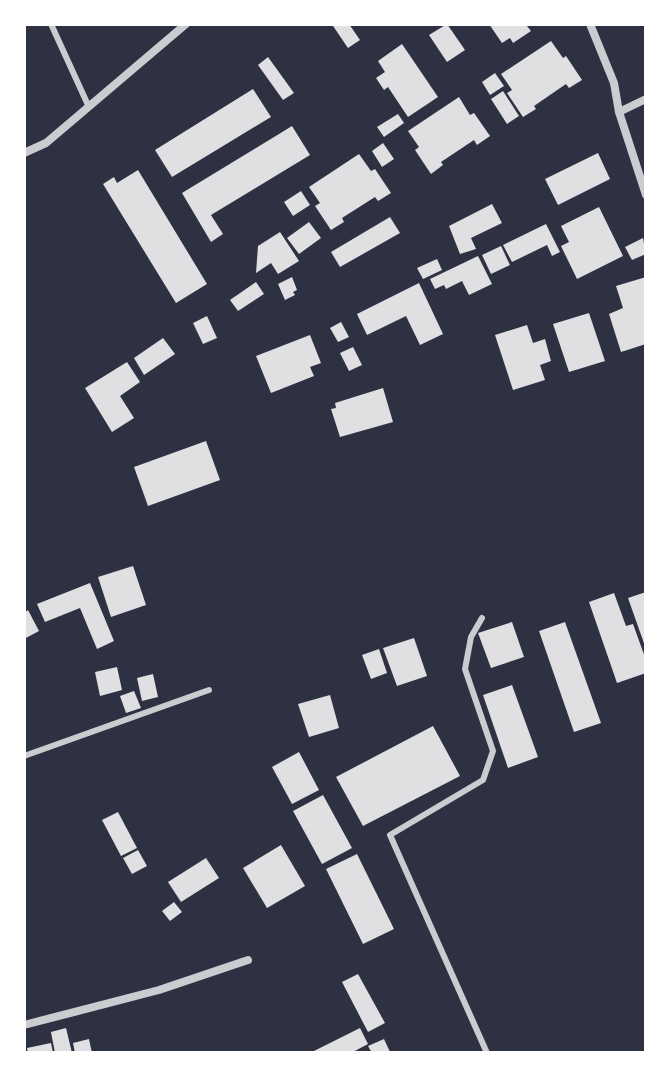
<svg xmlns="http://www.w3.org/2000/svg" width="670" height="1077" viewBox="0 0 670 1077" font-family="Raleway,sans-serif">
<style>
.building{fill:#e0e0e3}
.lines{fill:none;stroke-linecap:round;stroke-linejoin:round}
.service{stroke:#caccd0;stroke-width:6}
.minor{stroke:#caccd0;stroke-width:8}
</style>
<rect width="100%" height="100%" fill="#2d3142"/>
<g class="building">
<path d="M 337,24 L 349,24 L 360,40 L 348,48 L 333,26 Z"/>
<path d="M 447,24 L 465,50 L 447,62 L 429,35 Z"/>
<path d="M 489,24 L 531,24 L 527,26 L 531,31 L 513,43 L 510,38 L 502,43 Z"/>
<path d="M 551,41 L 563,58 L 566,56 L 582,80 L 569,88 L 566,84 L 534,106 L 536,109 L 523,117 L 507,93 L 512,90 L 501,74 Z"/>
<path d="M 402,44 L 438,97 L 408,117 L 388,87 L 384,90 L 376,78 L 385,72 L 378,61 Z"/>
<path d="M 268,57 L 294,93 L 283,100 L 258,65 Z"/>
<path d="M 495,73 L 504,86 L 490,95 L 482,82 Z"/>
<path d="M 253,89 L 271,117 L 172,177 L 155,150 Z"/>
<path d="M 503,91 L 519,116 L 507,124 L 491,99 Z"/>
<path d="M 459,97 L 470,115 L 474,113 L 490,136 L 477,145 L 474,140 L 441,162 L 443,165 L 431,174 L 415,150 L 419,147 L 408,131 Z"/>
<path d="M 398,114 L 404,123 L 384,137 L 377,127 Z"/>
<path d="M 292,126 L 310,155 L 211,215 L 223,234 L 211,242 L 182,193 Z"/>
<path d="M 383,143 L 394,159 L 382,167 L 372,151 Z"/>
<path d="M 598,153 L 610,179 L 558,205 L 545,179 Z"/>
<path d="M 359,154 L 371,171 L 375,169 L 391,193 L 378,201 L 375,197 L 342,218 L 344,222 L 331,230 L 315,206 L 320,203 L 309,187 Z"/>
<path d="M 138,170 L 207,284 L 176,303 L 103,184 L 114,177 L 117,183 Z"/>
<path d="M 301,191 L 310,205 L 293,216 L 284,202 Z"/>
<path d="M 492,204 L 502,223 L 471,238 L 476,249 L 460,254 L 449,226 Z"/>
<path d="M 599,207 L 623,256 L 577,279 L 561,246 L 569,242 L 561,226 Z"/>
<path d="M 390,217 L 400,233 L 340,267 L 331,252 Z"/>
<path d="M 309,222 L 321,238 L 299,254 L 287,238 Z"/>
<path d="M 546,224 L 560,252 L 552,256 L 547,245 L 512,262 L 503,245 Z"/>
<path d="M 280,232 L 299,261 L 278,274 L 271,263 L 256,273 L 258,246 Z"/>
<path d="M 643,238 L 646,254 L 632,260 L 625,247 Z"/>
<path d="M 501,246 L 510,265 L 491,274 L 482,255 Z"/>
<path d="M 478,256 L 492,284 L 469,295 L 462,281 L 446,289 L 444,285 L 435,289 L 430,279 Z"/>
<path d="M 437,259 L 442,270 L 423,279 L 417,268 Z"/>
<path d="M 292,277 L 297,290 L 293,292 L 295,295 L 285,300 L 278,284 Z"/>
<path d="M 646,277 L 646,344 L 621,352 L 609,314 L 623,308 L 616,286 Z"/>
<path d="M 256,282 L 264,294 L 238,311 L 230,300 Z"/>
<path d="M 419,283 L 443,334 L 420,345 L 406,316 L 367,335 L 357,314 Z"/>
<path d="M 589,313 L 605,361 L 569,372 L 553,324 Z"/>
<path d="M 207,316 L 217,338 L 203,344 L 193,323 Z"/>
<path d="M 341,322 L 349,337 L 338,342 L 330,328 Z"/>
<path d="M 527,325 L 533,343 L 545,339 L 551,361 L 540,365 L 545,380 L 513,390 L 495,335 Z"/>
<path d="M 310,335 L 321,363 L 310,367 L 314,376 L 271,393 L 256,356 Z"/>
<path d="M 163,338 L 175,354 L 144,375 L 134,358 Z"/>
<path d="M 353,347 L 362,365 L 349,371 L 340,353 Z"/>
<path d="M 127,362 L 140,382 L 120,396 L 134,418 L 112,432 L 85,388 Z"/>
<path d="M 383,388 L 393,422 L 340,437 L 331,409 L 336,408 L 335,403 Z"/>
<path d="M 206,441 L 220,480 L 148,506 L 134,467 Z"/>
<path d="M 133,566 L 146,605 L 111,617 L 98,577 Z"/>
<path d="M 90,583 L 114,641 L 97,649 L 80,608 L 45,622 L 37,604 Z"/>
<path d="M 646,592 L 646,649 L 628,598 Z"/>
<path d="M 614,593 L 626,626 L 633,624 L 646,660 L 646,673 L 617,683 L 589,602 Z"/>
<path d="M 28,610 L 39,631 L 24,639 L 24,613 Z"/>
<path d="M 512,622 L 524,657 L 491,668 L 478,633 Z"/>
<path d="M 565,622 L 601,723 L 574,732 L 539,631 Z"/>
<path d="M 414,638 L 427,676 L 397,686 L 383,648 Z"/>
<path d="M 379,649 L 387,673 L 371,679 L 362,655 Z"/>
<path d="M 117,667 L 122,690 L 100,696 L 95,672 Z"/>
<path d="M 153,674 L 158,697 L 142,701 L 137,678 Z"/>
<path d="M 512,685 L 538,757 L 508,768 L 483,695 Z"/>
<path d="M 134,691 L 141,708 L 126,713 L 120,696 Z"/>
<path d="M 330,695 L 339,728 L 309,737 L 298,704 Z"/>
<path d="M 433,726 L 460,776 L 363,826 L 336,777 Z"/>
<path d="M 299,752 L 319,790 L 292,804 L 272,767 Z"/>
<path d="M 323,795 L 352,848 L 322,864 L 293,811 Z"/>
<path d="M 118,812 L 137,848 L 121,856 L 102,820 Z"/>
<path d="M 281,845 L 305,886 L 267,908 L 243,868 Z"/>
<path d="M 138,850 L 147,866 L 132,874 L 123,858 Z"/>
<path d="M 357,854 L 394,929 L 363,944 L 326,869 Z"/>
<path d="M 206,858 L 219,878 L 181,902 L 168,882 Z"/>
<path d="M 174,902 L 182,912 L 170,921 L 162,911 Z"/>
<path d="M 358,974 L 385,1023 L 368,1032 L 342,982 Z"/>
<path d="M 66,1028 L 72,1053 L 55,1053 L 51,1032 Z"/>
<path d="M 360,1028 L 368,1044 L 351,1053 L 310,1053 Z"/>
<path d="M 89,1039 L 92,1053 L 75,1053 L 73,1043 Z"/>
<path d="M 384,1039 L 390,1052 L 372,1053 L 368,1046 Z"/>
<path d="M 51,1043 L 53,1053 L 28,1053 L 27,1048 Z"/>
</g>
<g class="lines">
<g class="service">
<path d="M 51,24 L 88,105"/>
<path d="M 482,618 L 471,637 L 465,669 L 493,751 L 483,780 L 390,835 L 487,1053"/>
<path d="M 24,756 L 209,690"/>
</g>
<g class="minor">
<path d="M 590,24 L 614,83 L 619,112 L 646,195"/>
<path d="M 619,112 L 646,99"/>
<path d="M 24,153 L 46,143 L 186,24"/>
<path d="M 24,1025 L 159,990 L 248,960"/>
</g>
</g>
<rect width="670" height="1077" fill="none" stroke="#ffffff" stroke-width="52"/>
</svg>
